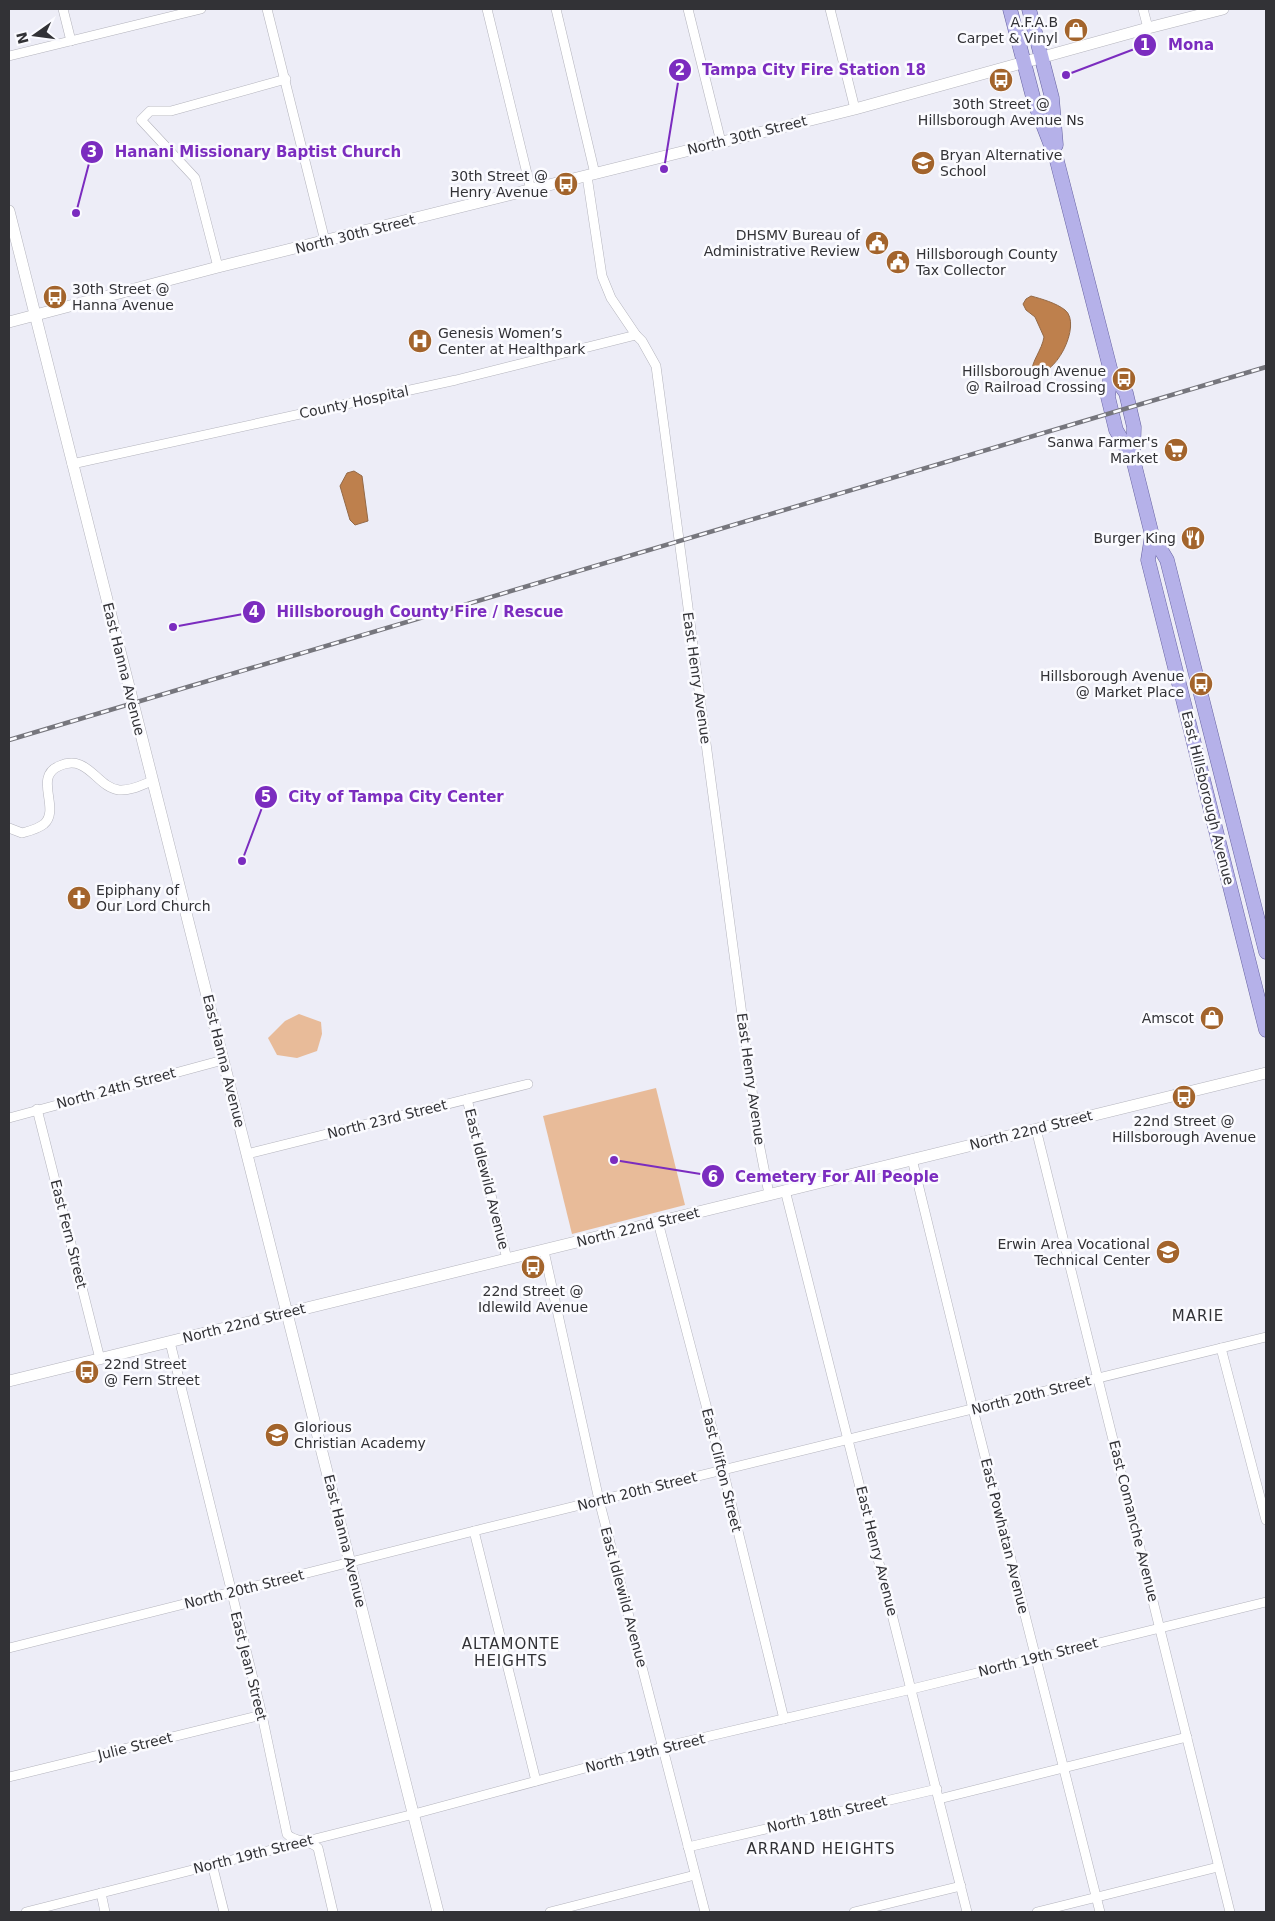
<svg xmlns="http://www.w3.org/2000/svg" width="1275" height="1921" viewBox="0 0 1275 1921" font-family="'DejaVu Sans',sans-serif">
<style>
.green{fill:#e8bb99}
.water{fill:#be804d;stroke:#946946}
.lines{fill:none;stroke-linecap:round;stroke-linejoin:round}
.minor-casing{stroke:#b4b4bd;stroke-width:10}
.tertiary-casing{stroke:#b4b4bd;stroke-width:12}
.primary-casing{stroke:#6763a1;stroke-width:15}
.minor{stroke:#fff;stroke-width:9}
.tertiary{stroke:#fff;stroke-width:11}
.primary{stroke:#b5b1e9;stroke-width:14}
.rail-casing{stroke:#76767d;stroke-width:4.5}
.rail{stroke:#fbfbff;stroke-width:2.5;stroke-dasharray:8;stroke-linecap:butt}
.labels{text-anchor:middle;stroke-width:5;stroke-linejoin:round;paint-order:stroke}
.poi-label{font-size:14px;fill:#323236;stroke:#fbfbff;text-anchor:end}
.street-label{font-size:14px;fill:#323236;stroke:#fbfbff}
.neighbourhood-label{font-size:15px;letter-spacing:1px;fill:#323236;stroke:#fbfbff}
.leader{fill:none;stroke:#7b2cbf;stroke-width:2}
.callout-dot{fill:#7b2cbf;stroke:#fbfbff;stroke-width:2}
.mark-label{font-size:15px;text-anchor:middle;font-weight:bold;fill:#fff}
.callout-label{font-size:15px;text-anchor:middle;font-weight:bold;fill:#7b2cbf;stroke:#fbfbff;stroke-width:5;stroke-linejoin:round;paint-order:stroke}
</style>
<rect width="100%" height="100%" fill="#ededf7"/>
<g class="green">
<path d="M 299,1014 L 321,1022 L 322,1034 L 317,1051 L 297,1058 L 277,1055 L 268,1038 L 285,1021 Z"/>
<path d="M 656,1088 L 685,1205 L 572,1234 L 543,1116 Z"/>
</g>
<g class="water">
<path d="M 1031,296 C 1042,299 1056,303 1065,310 C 1083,324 1054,382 1032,372 C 1031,362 1042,350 1044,337 L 1035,317 L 1026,310 L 1023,304 L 1026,299 Z"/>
<path d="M 354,471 L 362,476 L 368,521 L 355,525 L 350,520 L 340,486 L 347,473 Z"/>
</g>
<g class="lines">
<g class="minor-casing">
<g id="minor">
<path d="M 63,9 L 71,41"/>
<path d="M 267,9 L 325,241"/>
<path d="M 487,9 L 531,190"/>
<path d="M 556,9 L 595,174"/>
<path d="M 688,9 L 721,142"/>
<path d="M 830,9 L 855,109"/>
<path d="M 1143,9 L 1148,28"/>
<path d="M 9,56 L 201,9"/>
<path d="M 587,176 L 602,276 L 611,298 L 636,335 L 642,341 L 656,366 L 759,1143 L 769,1194"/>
<path d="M 218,267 L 195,178 L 141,120 L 150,111 L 171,111 L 286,79"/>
<path d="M 72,464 L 456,380 L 636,335"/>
<path d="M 9,828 L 22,833 C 29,831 38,829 44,824 C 61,809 33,777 59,766 C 88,753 96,787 119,790 C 131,791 142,785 152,781"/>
<path d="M 467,1099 L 507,1259"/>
<path d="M 37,1109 L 100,1359"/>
<path d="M 9,1118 L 223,1060"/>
<path d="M 1036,1129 L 1230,1912"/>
<path d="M 247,1154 L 528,1084"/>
<path d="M 912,1159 L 973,1409 L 1100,1912"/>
<path d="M 785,1190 L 967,1912"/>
<path d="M 658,1222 L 723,1470 L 784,1719"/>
<path d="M 544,1251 L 599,1500 L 705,1912"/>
<path d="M 170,1342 L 262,1715 L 287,1834 C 295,1843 310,1839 318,1848 L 333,1912"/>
<path d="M 1221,1348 L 1266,1520"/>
<path d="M 474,1531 L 536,1781"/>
<path d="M 9,1648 L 474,1531 L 1266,1337"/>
<path d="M 9,1777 L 262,1715"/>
<path d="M 939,1799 L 1187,1737"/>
<path d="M 688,1847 L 937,1789"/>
<path d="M 212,1864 L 224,1912"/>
<path d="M 101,1893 L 105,1912"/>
<path d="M 26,1912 L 414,1814 L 663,1747 L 912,1689 L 1266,1602"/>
<path d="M 550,1912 L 695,1875"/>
<path d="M 854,1912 L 961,1886"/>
<path d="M 1037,1912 L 1218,1867"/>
</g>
</g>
<g class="tertiary-casing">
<g id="tertiary">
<path d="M 9,211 L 438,1912"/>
<path d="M 9,322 L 218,267 L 855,109 L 1148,28 L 1223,9"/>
<path d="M 9,1381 L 1266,1073"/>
</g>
</g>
<g class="primary-casing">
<g id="primary">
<path d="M 1010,9 L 1034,101 L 1057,161 L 1111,372 L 1108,397 L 1116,430 L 1133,459 L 1152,535 L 1167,560 L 1266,952"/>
<path d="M 1029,9 L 1052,98 L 1056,145"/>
<path d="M 1111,372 L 1126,393 L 1134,427 L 1133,458"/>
<path d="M 1152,535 L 1148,560 L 1266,1030"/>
</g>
</g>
<use href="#minor" class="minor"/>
<use href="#tertiary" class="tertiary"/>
<use href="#primary" class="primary"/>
<g class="rail-casing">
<path id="rail" d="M 9,740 L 1266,367"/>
</g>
<use href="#rail" class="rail"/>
</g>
<defs>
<g id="shop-disc" transform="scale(1.25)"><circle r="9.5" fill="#a3642c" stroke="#fbfbff"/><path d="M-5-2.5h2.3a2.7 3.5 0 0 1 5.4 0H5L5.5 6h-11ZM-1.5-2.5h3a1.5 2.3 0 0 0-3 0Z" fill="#fff"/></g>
<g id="bus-disc" transform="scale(1.25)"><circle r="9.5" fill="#a3642c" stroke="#fbfbff"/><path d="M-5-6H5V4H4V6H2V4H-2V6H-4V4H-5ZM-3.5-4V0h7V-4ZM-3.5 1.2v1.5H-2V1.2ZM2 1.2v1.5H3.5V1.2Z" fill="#fff"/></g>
<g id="school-disc" transform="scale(1.25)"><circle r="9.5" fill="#a3642c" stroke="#fbfbff"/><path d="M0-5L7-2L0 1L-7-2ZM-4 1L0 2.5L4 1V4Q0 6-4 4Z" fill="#fff"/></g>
<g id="civic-disc" transform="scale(1.25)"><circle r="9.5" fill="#a3642c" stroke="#fbfbff"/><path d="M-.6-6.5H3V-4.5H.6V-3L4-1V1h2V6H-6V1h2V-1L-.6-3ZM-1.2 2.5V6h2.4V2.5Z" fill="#fff"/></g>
<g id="hospital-disc" transform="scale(1.25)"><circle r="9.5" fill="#a3642c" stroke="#fbfbff"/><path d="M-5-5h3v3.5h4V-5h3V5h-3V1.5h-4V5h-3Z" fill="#fff"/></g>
<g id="supermarket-disc" transform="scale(1.25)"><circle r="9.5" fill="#a3642c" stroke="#fbfbff"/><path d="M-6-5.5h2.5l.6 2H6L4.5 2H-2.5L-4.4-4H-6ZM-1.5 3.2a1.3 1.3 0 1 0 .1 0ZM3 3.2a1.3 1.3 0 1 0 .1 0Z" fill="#fff"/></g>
<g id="restaurant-disc" transform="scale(1.25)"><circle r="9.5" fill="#a3642c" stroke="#fbfbff"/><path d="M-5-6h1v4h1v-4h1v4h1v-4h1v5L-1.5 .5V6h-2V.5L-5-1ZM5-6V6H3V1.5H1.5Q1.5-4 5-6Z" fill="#fff"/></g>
<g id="church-disc" transform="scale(1.25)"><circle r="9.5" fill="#a3642c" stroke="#fbfbff"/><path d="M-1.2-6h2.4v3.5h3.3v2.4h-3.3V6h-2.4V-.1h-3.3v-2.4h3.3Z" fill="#fff"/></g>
</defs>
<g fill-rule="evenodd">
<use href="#shop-disc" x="1076" y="30"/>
<use href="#bus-disc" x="1001" y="80"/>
<use href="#school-disc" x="923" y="163"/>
<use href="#bus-disc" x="566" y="184"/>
<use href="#civic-disc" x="877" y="243"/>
<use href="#civic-disc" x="898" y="262"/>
<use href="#bus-disc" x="55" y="297"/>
<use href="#hospital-disc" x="420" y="341"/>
<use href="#bus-disc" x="1124" y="379"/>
<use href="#supermarket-disc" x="1176" y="450"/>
<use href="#restaurant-disc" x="1193" y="538"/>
<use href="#bus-disc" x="1201" y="684"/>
<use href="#church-disc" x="79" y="898"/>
<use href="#shop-disc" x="1212" y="1018"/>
<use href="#bus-disc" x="1184" y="1097"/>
<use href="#school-disc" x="1168" y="1252"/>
<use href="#bus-disc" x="533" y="1267"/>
<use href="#bus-disc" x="87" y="1372"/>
<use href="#school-disc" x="277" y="1435"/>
</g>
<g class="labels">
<g class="poi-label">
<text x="1058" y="27">A.F.A.B<tspan x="1058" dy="16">Carpet &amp; Vinyl</tspan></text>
<text x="1001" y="109" text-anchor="middle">30th Street @<tspan x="1001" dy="16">Hillsborough Avenue Ns</tspan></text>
<text x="940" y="160" text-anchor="start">Bryan Alternative<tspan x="940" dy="16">School</tspan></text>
<text x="548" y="181">30th Street @<tspan x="548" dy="16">Henry Avenue</tspan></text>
<text x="860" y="240">DHSMV Bureau of<tspan x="860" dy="16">Administrative Review</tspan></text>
<text x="916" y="259" text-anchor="start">Hillsborough County<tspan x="916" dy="16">Tax Collector</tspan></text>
<text x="72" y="294" text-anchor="start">30th Street @<tspan x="72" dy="16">Hanna Avenue</tspan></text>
<text x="438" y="338" text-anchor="start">Genesis Women’s<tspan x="438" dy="16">Center at Healthpark</tspan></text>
<text x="1106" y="376">Hillsborough Avenue<tspan x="1106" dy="16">@ Railroad Crossing</tspan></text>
<text x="1158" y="447">Sanwa Farmer's<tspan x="1158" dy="16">Market</tspan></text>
<text x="1176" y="543">Burger King</text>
<text x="1184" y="681">Hillsborough Avenue<tspan x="1184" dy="16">@ Market Place</tspan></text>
<text x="96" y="895" text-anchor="start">Epiphany of<tspan x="96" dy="16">Our Lord Church</tspan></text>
<text x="1194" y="1023">Amscot</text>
<text x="1184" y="1126" text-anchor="middle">22nd Street @<tspan x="1184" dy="16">Hillsborough Avenue</tspan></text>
<text x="1150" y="1249">Erwin Area Vocational<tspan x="1150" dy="16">Technical Center</tspan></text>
<text x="533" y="1296" text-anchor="middle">22nd Street @<tspan x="533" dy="16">Idlewild Avenue</tspan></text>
<text x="104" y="1369" text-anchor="start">22nd Street<tspan x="104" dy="16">@ Fern Street</tspan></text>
<text x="294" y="1432" text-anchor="start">Glorious<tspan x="294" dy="16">Christian Academy</tspan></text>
</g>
<g class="street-label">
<text transform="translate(747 135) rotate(-14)" y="5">North 30th Street</text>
<text transform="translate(355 234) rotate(-14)" y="5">North 30th Street</text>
<text transform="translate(354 402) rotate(-12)" y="5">County Hospital</text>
<text transform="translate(124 669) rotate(76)" y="5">East Hanna Avenue</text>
<text transform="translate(697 678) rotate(82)" y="5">East Henry Avenue</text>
<text transform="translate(1208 798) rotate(76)" y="5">East Hillsborough Avenue</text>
<text transform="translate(224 1061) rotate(76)" y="5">East Hanna Avenue</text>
<text transform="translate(751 1079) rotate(82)" y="5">East Henry Avenue</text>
<text transform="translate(116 1088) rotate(-15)" y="5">North 24th Street</text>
<text transform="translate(387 1119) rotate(-14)" y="5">North 23rd Street</text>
<text transform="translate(1031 1130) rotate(-14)" y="5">North 22nd Street</text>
<text transform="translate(487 1179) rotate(76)" y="5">East Idlewild Avenue</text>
<text transform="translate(638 1227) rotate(-14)" y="5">North 22nd Street</text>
<text transform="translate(69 1234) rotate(76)" y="5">East Fern Street</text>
<text transform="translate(244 1323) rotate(-14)" y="5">North 22nd Street</text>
<text transform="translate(1031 1395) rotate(-14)" y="5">North 20th Street</text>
<text transform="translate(722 1470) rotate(76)" y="5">East Clifton Street</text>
<text transform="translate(637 1491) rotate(-14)" y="5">North 20th Street</text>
<text transform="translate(1134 1521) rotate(76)" y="5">East Comanche Avenue</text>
<text transform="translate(1005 1536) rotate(76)" y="5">East Powhatan Avenue</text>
<text transform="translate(345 1541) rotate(76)" y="5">East Hanna Avenue</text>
<text transform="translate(877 1551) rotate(76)" y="5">East Henry Avenue</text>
<text transform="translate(244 1589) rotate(-14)" y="5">North 20th Street</text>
<text transform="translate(624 1597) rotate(75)" y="5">East Idlewild Avenue</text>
<text transform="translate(1038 1657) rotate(-14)" y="5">North 19th Street</text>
<text transform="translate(249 1666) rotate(76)" y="5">East Jean Street</text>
<text transform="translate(135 1746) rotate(-14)" y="5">Julie Street</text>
<text transform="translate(645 1753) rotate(-14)" y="5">North 19th Street</text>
<text transform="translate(827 1814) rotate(-13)" y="5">North 18th Street</text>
<text transform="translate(253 1854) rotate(-14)" y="5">North 19th Street</text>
</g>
<g class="neighbourhood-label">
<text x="1198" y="1321">MARIE</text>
<text x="511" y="1649">ALTAMONTE<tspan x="511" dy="17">HEIGHTS</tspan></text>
<text x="821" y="1854">ARRAND HEIGHTS</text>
</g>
</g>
<path class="leader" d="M1066 75L1145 45M664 169L680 70M76 213L92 152M173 627L254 612M242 861L266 797M614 1160L713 1176"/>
<g class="callout-dot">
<circle cx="1066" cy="75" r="5"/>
<circle cx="664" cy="169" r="5"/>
<circle cx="76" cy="213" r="5"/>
<circle cx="173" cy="627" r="5"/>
<circle cx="242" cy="861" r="5"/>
<circle cx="614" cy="1160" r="5"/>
<circle cx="1145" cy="45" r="12"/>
<circle cx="680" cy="70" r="12"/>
<circle cx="92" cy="152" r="12"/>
<circle cx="254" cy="612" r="12"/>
<circle cx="266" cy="797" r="12"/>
<circle cx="713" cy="1176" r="12"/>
</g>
<g class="mark-label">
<text x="1145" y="50">1</text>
<text x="680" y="75">2</text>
<text x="92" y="157">3</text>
<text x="254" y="617">4</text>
<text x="266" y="802">5</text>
<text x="713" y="1182">6</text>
</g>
<g class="callout-label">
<text x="1191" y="50">Mona</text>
<text x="814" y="75">Tampa City Fire Station 18</text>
<text x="258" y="157">Hanani Missionary Baptist Church</text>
<text x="420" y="617">Hillsborough County Fire / Rescue</text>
<text x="396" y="802">City of Tampa City Center</text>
<text x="837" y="1182">Cemetery For All People</text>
</g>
<rect width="1275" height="1921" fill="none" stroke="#323236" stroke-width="20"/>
<g transform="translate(35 35) rotate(256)" stroke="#fbfbff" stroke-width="4" paint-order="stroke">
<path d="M0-4L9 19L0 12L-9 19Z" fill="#323236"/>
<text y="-8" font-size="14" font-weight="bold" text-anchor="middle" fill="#323236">N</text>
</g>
</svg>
